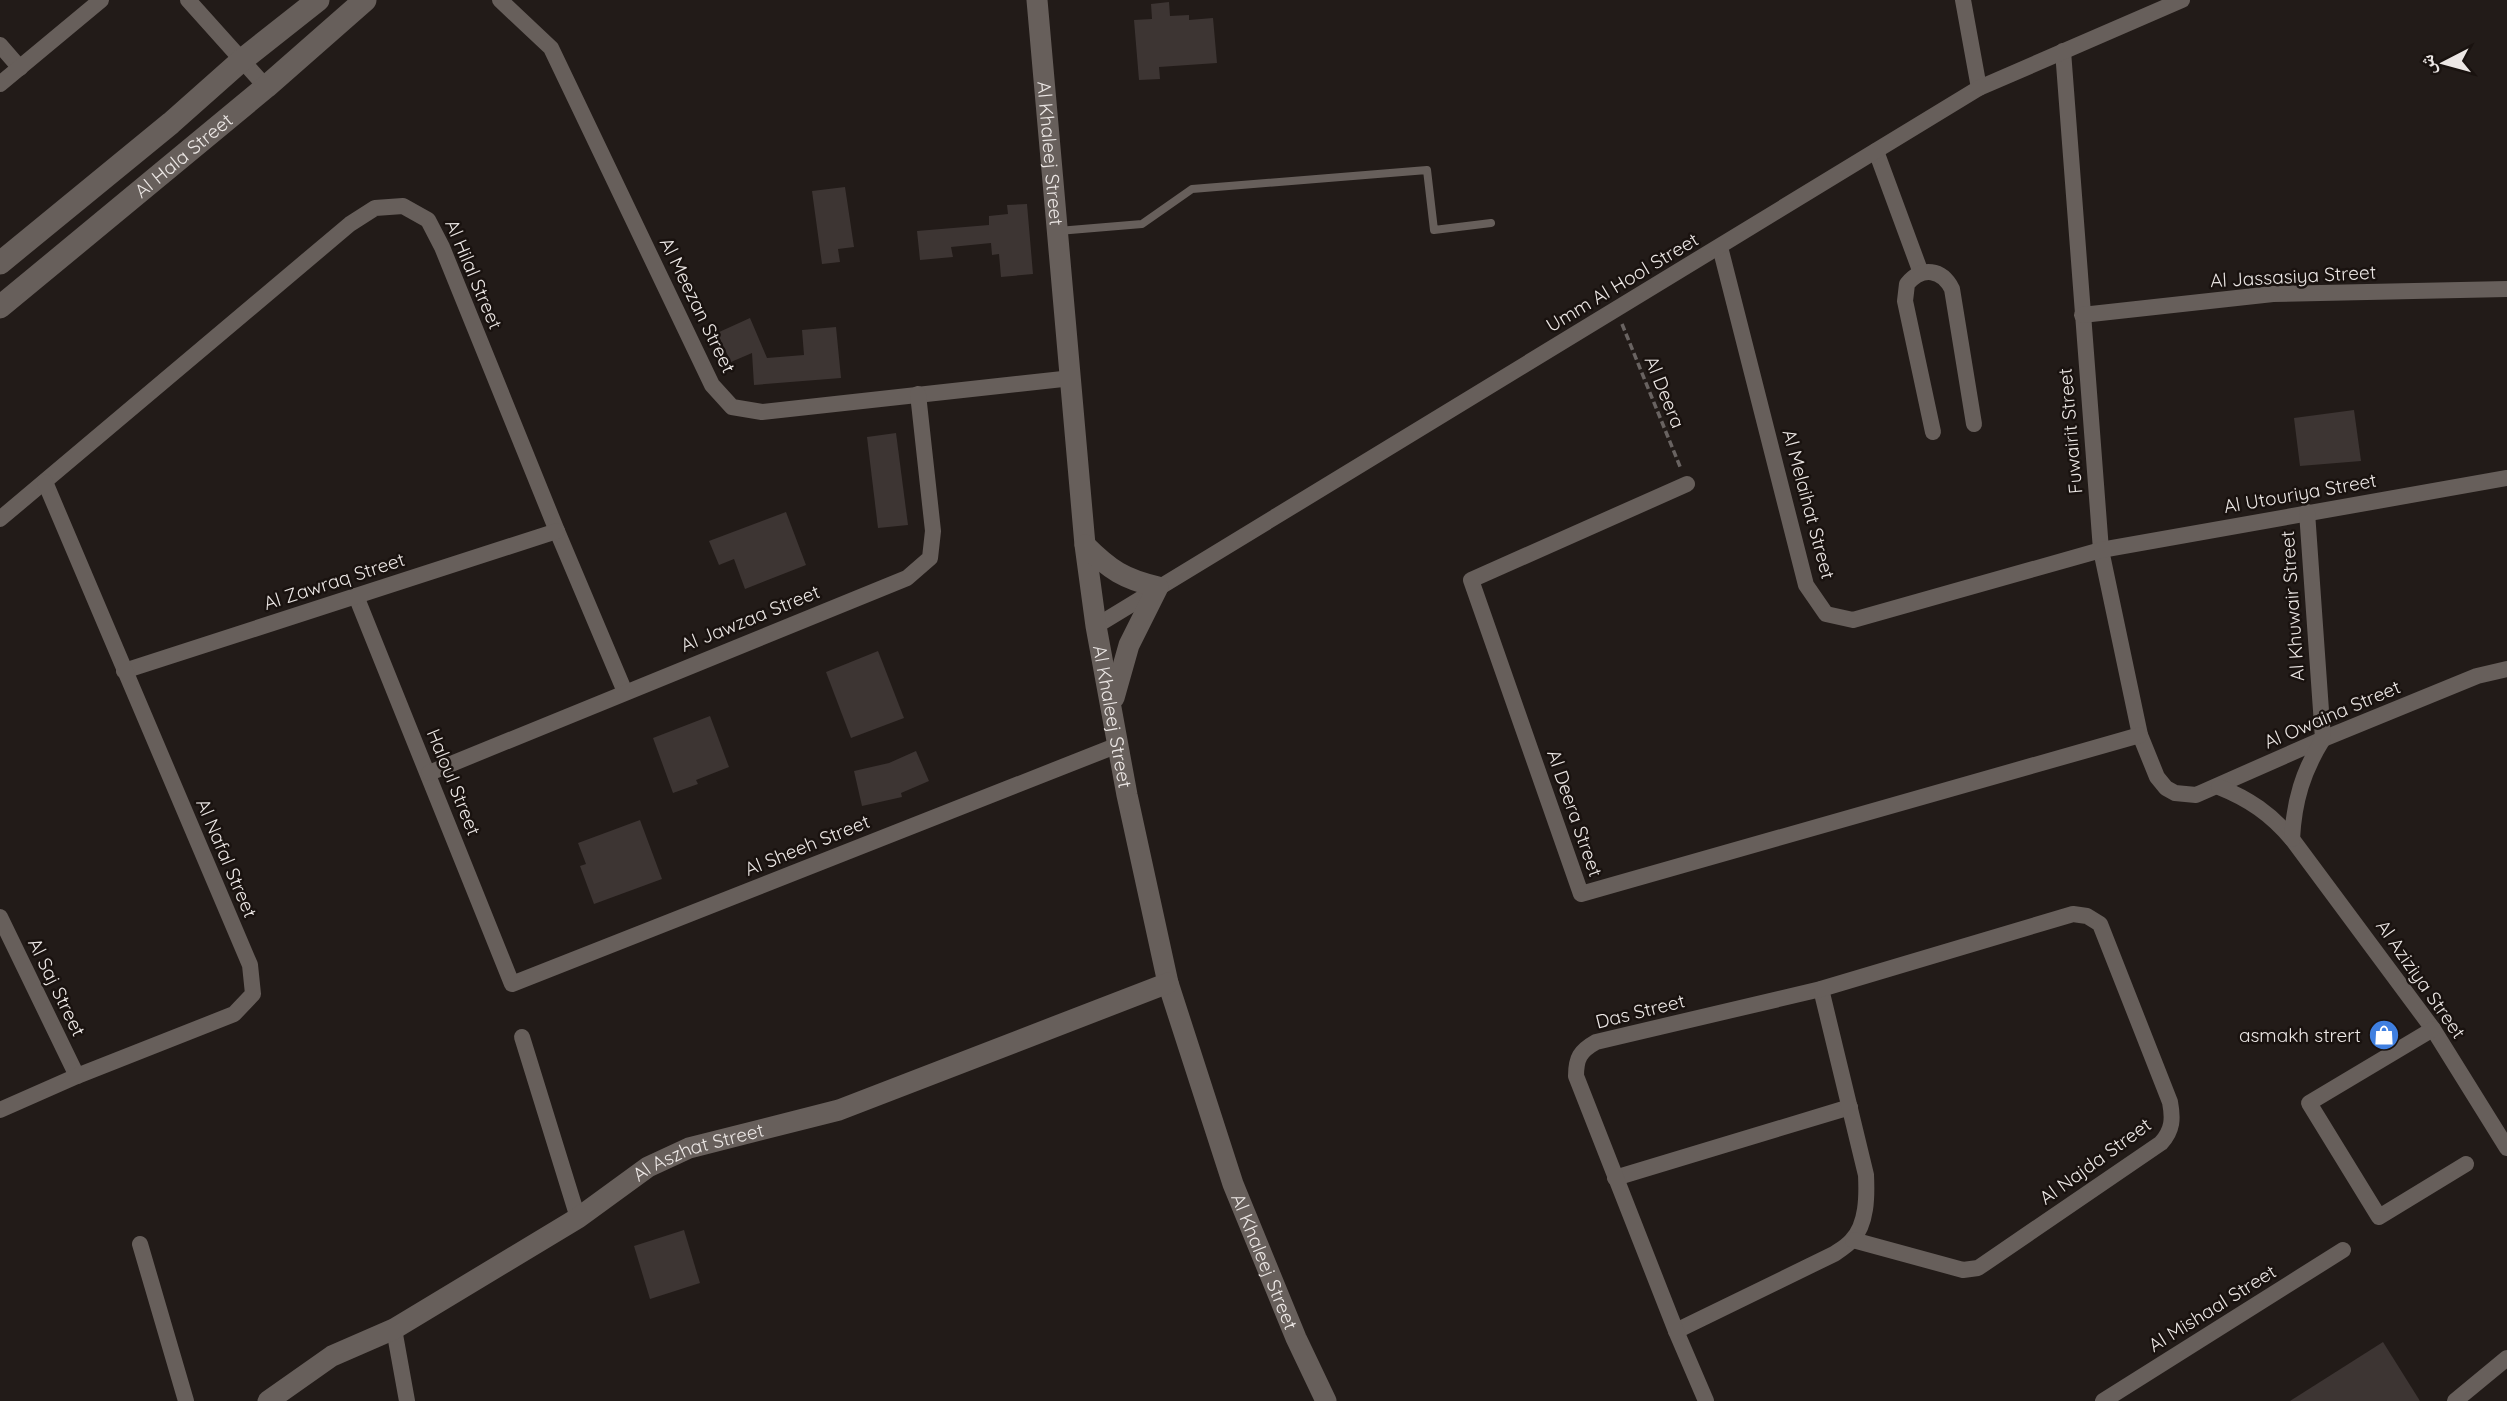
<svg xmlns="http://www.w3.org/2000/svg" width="2507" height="1401" viewBox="0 0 2507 1401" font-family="Quicksand,'Noto Naskh Arabic',sans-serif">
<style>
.building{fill:#3d3533}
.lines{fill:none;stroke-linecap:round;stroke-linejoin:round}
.path{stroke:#696361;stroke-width:3.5;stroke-dasharray:7 3.5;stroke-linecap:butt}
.service{stroke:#675f5b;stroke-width:8}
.minor{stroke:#675f5b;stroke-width:16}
.tertiary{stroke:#675f5b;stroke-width:21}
.secondary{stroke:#675f5b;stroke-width:23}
.labels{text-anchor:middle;stroke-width:5;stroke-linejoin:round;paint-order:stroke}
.street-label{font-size:19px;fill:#ece7e5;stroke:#19120f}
.poi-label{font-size:19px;fill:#ece7e5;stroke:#19120f;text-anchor:end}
</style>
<rect width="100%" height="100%" fill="#221b18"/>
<g class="building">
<path d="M 1169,2 L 1170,16 L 1189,15 L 1189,20 L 1213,18 L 1217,63 L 1159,67 L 1160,79 L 1139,80 L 1134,20 L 1152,19 L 1151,4 Z"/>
<path d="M 845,187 L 854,247 L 838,249 L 840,262 L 822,264 L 812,191 Z"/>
<path d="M 1027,204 L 1033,274 L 1001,277 L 999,254 L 992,255 L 991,243 L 951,247 L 953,257 L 920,260 L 917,231 L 989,225 L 989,216 L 1008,214 L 1007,205 Z"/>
<path d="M 750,318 L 767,358 L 804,355 L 802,330 L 836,327 L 841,378 L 754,385 L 752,353 L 731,362 L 717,333 Z"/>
<path d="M 2354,410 L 2361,461 L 2300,466 L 2294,418 Z"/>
<path d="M 896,433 L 908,525 L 878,528 L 867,437 Z"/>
<path d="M 786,512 L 806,565 L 745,589 L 734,559 L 719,565 L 709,541 Z"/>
<path d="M 878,651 L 904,718 L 851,738 L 826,672 Z"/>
<path d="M 710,716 L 729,767 L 696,780 L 698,784 L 673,793 L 653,738 Z"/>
<path d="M 916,751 L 929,781 L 901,793 L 902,797 L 862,806 L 854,771 L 889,763 Z"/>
<path d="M 640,820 L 662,879 L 594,904 L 580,866 L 586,864 L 578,843 Z"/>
<path d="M 684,1230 L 700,1283 L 650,1299 L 634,1246 Z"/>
<path d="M 2383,1342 L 2420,1401 L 2290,1401 Z"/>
</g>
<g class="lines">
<path class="path" d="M 1622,324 L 1681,469"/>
<path class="service" d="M 1058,231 L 1142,224 L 1192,189 L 1427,170 L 1434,230 L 1491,223"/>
<g class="minor">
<path d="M 188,0 L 266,87"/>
<path d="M 500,0 L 551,48 L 712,385 L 732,407 L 762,412 L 1072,378"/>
<path d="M 1963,0 L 1979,88"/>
<path d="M 0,45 L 20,68"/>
<path d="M 2063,51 L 2101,550 L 2140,735 L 2157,777 L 2166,788 L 2175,793 L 2196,795 L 2323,739 L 2477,676 L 2507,669"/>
<path d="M 0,84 L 101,0"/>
<path d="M 1876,151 L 1921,273"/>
<path d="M 1720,247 L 1806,585 L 1826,614 L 1853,620 L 2101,550 L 2507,478"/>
<path d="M 2082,315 L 2273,294 L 2507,289"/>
<path d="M 1933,432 L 1905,301 L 1907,284 C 1922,266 1942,269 1952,289 L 1974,424"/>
<path d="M 1687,484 L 1471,580 L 1581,894 L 2140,735"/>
<path d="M 0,519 L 350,224 L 375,208 L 403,206 L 428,220 L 442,247 L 557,531 L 625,692"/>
<path d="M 356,596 L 512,984 L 1118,745"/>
<path d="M 1096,626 L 1979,88 L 2182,0"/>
<path d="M 124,671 L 557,531"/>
<path d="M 429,773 L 907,578 L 930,558 L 933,531 L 918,394"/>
<path d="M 2219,787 C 2249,799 2271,814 2292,839 L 2433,1029 L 2507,1148"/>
<path d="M 2292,839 C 2294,801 2303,771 2323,739 L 2307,512"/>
<path d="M 0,917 L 77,1076"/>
<path d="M 2433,1029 L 2309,1103 L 2379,1217 L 2466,1164"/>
<path d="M 522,1037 L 578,1218"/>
<path d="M 0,1110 L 77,1076 L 234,1014 L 253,994 L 250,965 L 45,482"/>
<path d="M 1615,1178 L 1850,1107"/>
<path d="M 140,1244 L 186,1401"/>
<path d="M 394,1329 L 407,1401"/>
<path d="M 1676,1331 L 1834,1254 C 1840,1250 1847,1246 1852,1240 C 1867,1224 1867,1196 1866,1175 L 1821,989"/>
<path d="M 1706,1401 L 1676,1331 L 1576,1076 C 1576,1058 1580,1051 1596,1042 L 1821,989 L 2073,914 L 2087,916 L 2100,924 L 2170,1102 C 2173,1118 2173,1130 2161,1143 L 1978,1268 L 1963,1270 L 1853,1240"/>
<path d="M 2103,1401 L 2343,1250"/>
<path d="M 2455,1401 L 2507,1358"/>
</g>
<g class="tertiary">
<path id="s1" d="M 1037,0 L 1085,545 L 1096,626 L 1127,795 L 1168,983 L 1233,1184 L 1296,1338 L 1326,1401"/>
<path d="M 1085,545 C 1110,570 1124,579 1158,587 L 1129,645 L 1114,698"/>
<path id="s2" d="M 268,1401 L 332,1356 L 394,1329 L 578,1218 L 648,1167 L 689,1148 L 839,1110 L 1168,983"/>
</g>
<g class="secondary">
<path d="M 0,263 L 171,123 L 242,60 L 318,0"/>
<path id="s3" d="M 0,307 L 266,87 L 365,0"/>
</g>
</g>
<defs>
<g id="shop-disc" transform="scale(1.575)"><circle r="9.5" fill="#3f7fe0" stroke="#19120f"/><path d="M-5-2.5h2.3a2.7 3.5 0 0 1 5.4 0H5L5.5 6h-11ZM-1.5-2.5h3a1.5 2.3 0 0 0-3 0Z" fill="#fff"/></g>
</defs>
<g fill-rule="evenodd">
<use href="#shop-disc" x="2384" y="1035"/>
</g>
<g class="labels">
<g class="street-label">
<text dy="7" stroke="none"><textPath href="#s1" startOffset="154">Al Khaleej Street</textPath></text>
<text dy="7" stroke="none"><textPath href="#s3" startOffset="238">Al Hala Street</textPath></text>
<text transform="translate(474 274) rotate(67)" y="7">Al Hilal Street</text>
<text transform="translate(2293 276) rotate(-3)" y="7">Al Jassasiya Street</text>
<text transform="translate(1622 282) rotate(-31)" y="7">Umm Al Hool Street</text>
<text transform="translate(698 305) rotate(64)" y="7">Al Meezan Street</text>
<text transform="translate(1665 392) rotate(68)" y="7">Al Deera</text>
<text transform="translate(2070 431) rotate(-95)" y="7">Fuwairit Street</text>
<text transform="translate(2300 493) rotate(-10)" y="7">Al Utouriya Street</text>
<text transform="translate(1809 504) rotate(75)" y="7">Al Melaihat Street</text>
<text transform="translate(334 581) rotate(-18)" y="7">Al Zawraq Street</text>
<text transform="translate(2292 606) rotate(-94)" y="7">Al Khuwair Street</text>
<text transform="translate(750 618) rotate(-22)" y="7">Al Jawzaa Street</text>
<text transform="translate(2332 714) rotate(-23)" y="7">Al Owaina Street</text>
<text dy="7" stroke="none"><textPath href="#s1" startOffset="721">Al Khaleej Street</textPath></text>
<text transform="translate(454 782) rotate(68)" y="7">Haloul Street</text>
<text transform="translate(1575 813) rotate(71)" y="7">Al Deera Street</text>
<text transform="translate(807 845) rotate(-22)" y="7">Al Sheeh Street</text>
<text transform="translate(227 858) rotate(67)" y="7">Al Nafal Street</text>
<text transform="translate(2421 979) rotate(55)" y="7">Al Aziziya Street</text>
<text transform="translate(57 987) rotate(64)" y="7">Al Saj Street</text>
<text transform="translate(1640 1011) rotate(-14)" y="7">Das Street</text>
<text dy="7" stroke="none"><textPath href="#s2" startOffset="500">Al Aszhat Street</textPath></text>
<text transform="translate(2095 1161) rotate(-36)" y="7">Al Najda Street</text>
<text dy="7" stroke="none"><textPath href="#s1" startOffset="1288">Al Khaleej Street</textPath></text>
<text transform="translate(2212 1308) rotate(-32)" y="7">Al Mishaal Street</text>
</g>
<g class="poi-label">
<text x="2361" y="1042">asmakh strert</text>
</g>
</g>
<g transform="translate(2444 63) rotate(264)" stroke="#19120f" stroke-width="5" paint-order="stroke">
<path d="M0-5L12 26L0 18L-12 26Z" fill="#ece7e5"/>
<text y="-10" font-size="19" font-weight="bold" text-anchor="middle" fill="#ece7e5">ش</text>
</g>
</svg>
